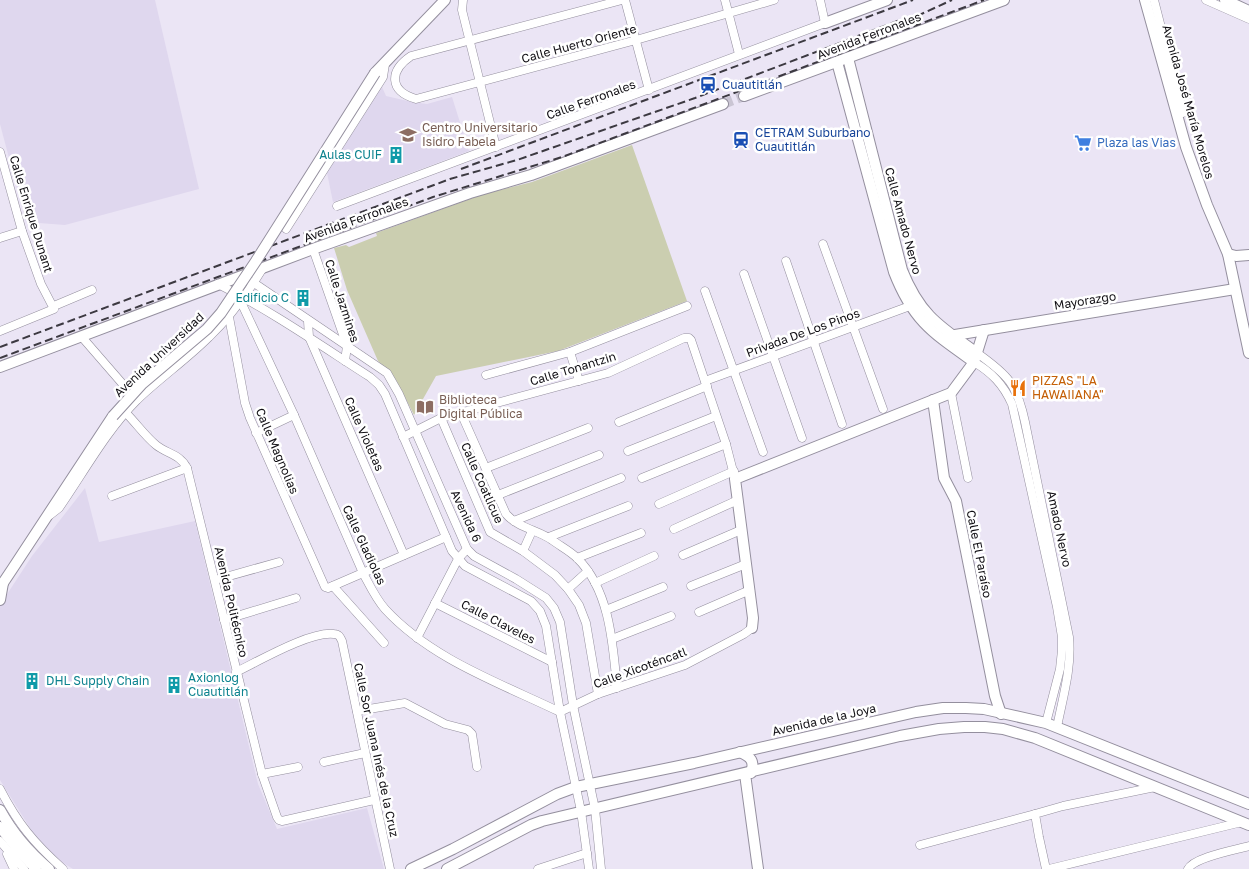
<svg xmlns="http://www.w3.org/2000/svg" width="1249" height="869" viewBox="0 0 1249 869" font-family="'Golos Text',sans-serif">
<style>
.built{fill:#dfd7ee}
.green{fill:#cbceb0}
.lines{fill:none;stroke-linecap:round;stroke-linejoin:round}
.major-tunnel{stroke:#cac5d3;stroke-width:10;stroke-dasharray:10 5;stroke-linecap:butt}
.minor-casing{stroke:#948f9e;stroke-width:9}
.major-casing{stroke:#948f9e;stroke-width:12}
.minor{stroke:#fff;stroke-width:8}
.major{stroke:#fff;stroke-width:10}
.rail{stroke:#3c3941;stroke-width:2;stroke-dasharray:8 4;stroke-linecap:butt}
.major-bridge-casing{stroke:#948f9e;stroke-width:12;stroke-linecap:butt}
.major-bridge{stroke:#fff;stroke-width:10}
.labels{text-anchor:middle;stroke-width:5;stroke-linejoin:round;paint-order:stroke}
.street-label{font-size:12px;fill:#0f0d12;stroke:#fff}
.transit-label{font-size:12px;fill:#164399;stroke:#fff;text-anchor:start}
.education-label{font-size:12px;fill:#785e54;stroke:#fff;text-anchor:start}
.shop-label{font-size:12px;fill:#366cbe;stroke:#fff;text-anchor:start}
.culture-label{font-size:12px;fill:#0d838f;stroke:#fff;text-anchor:end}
.food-label{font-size:12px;fill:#c56008;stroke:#fff;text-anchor:start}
</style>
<rect width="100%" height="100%" fill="#ebe5f5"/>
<g class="built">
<path d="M 0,0 L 155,0 L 199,189 L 65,225 L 26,222 L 0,124 Z"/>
<path d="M 382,87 L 386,96 L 412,102 L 427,104 L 452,97 L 469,151 L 333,202 L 327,173 Z"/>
<path d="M 85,488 L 99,542 L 195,521 L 258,784 L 277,829 L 367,808 L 384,869 L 73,869 L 60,861 L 35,836 L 0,780 L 0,605 L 32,556 Z"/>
</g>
<path class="green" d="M 632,145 L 687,301 L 558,351 L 436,376 L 414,415 L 396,380 L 378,361 L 347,290 L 334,248 L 346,245 L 349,247 L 377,236 L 376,233 L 481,195 L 532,182 Z"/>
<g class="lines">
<path class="major-tunnel" d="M 723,104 L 744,96"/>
<g class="minor-casing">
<g id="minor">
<path d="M 463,0 L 462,10 L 496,147"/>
<path d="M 622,0 L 411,56 C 389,71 389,91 416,99 L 636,40 L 774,0"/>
<path d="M 625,0 L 649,90"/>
<path d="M 725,0 L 739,54"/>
<path d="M 1154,0 L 1183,113"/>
<path d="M 1206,0 L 1249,19"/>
<path d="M 0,152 L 22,231 L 41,284 L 54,309 L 0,331"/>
<path d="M 337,206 L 825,23 L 820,0"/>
<path d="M 286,229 L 383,77 L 385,64"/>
<path d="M 0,238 L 22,231"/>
<path d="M 823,244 L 883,409"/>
<path d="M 313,249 L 347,346 L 345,361"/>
<path d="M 786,261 L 842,424"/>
<path d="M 744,274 L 802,438"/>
<path d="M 240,277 L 254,283 L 387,373 L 399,394 L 467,549 L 474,556 L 516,579 L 546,598 L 554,608 L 560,622 L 573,705 L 595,809 L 601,869"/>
<path d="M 218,284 C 271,311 320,345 370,377 L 379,385 L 385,394 L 452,551 L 465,566 L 531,601 L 540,611 L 546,626 L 560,712 L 581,811 L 589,869"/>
<path d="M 705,291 L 763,452"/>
<path d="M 241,302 L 294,415 L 363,573 C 370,586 376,599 385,609 C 431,659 500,683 560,712 L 598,694 L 685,665 L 744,634 L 752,628"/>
<path d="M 54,306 L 92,290"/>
<path d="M 229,317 L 245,403 L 250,418 L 325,587 L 328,588 L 446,537"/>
<path d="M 308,321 L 309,337 L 404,555"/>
<path d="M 81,336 L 127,389"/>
<path d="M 570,352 L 579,381"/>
<path d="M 977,353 C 1008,375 1017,384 1025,422 L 1069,637 C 1072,667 1063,697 1057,727"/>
<path d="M 974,362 C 992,373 1003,384 1012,404 L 1057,607 L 1062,637 L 1062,650 L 1060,669 L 1046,723"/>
<path d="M 486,375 L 570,352 L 687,306"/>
<path d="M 705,381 L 910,306"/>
<path d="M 951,393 L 968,478"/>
<path d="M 126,413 C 136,423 145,436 156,445 C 167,454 180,454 187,468 L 262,774 L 277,817 L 279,820 L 282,821 L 374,800"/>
<path d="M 461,413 L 506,514 C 518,528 538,530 552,540 C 560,546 570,551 577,558 C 610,590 613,645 617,688"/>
<path d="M 441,418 L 490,532 L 523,551 L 555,575 L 568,589 L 579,605 L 586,623 L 598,694"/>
<path d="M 619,422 L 707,386"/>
<path d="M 256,433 L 294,415"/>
<path d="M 403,437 L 441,418 L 608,373 L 684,338 L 689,338 L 691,340 L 726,444 L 735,479"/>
<path d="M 628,451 L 716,416"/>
<path d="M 486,468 L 588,428"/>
<path d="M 642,478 L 726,444"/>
<path d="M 498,495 L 599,455"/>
<path d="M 112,496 L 187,468"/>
<path d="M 659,504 L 734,471"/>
<path d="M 50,515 L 59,508 C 84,472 106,431 137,400 C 160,378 187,359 209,337 C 231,316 247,294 263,268"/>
<path d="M 514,521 L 621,478"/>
<path d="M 674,529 L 738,500"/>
<path d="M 549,537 L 628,506"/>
<path d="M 523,551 L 532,531"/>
<path d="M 683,555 L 741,530"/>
<path d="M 577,558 L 641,533"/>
<path d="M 215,580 L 279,562"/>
<path d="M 595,583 L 654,556"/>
<path d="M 333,586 L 384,643"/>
<path d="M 691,586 L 746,564"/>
<path d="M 568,589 L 588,571"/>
<path d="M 435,603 L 552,662"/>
<path d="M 606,610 L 663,587"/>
<path d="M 699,612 L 750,590"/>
<path d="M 224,620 L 296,598"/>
<path d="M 417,638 L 458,559 L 467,549"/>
<path d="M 612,639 L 671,616"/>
<path d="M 236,672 C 259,661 310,631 334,634 C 339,634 340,637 342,641 L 390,869"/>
<path d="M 357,711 L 405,703 L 445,724 L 468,730 L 472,734 L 477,767"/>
<path d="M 324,762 L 365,753"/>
<path d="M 262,774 L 298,767"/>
<path d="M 0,789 C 18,824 34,843 63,869"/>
<path d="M 0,841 L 24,869"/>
<path d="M 920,845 L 1035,814"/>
<path d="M 7,854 L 14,869"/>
<path d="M 538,869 L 587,853"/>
<path d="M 1046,869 L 1039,837 L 1035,814 L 1063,806 L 1155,787"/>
<path d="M 1049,869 L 1242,822"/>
<path d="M 1188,869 C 1194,857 1235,850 1249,846"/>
</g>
</g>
<g class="major-casing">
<g id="major">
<path d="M 1145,0 L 1186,147 L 1207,205 L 1228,254 L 1249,353"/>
<path d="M 1225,0 L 1249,11"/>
<path d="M 825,23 L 887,0"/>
<path d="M 848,58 L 902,270 C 920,315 939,326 977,353"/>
<path d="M 837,62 L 894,272 C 913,321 933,333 974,362"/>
<path d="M 375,73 L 445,0"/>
<path d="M 744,96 L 1004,0"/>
<path d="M 1228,254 L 1236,256 L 1249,255"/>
<path d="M 949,336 L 1235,289"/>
<path d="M 0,367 L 313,249 L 470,193 L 531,175 L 723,104"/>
<path d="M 933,400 L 944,478 L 956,501 L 995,696 L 1001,714"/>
<path d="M 0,585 L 3,583 L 13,568 L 113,416"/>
<path d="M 0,600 L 3,583"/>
<path d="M 752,628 L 753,618 L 735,479 L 951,393 L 974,362 L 984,330"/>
<path d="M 740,752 C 751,757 755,761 751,773"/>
<path d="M 745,774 L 758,869"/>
<path d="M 0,810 C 12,832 30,853 49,869"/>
<path d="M 0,827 L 19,851 L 36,869"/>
<path d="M 411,869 L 453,849 L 557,794 L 576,787 L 694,763 L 916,712 L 943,708 L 966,708 L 984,709 L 1046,723 L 1249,804"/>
<path d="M 447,869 L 531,825 L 542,821 L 900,736 L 939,729 L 964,727 L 985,727 L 1003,729 L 1035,738 L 1249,825"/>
</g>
</g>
<use href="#minor" class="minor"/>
<use href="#major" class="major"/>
<g class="rail">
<path d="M 895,26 L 952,0"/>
<path d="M 461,169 L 913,0"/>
<path d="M 0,347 L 450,179 L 517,160 L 695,98 L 900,20"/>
<path d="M 0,358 L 433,197 L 562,157 L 984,0"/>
</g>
<g class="major-bridge-casing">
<path id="major-bridge" d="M 113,416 L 142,384 L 207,329 L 221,313 L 256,261 L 375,73"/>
</g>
<use href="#major-bridge" class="major-bridge"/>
</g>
<defs>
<g id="station-bare" transform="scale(1.35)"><path d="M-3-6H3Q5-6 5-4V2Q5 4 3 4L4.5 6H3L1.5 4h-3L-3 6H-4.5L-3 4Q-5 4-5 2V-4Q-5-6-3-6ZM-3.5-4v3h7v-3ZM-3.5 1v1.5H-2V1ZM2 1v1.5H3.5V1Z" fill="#1a4fb4" stroke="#fff" stroke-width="2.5" paint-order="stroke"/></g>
<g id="university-bare" transform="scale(1.35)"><path d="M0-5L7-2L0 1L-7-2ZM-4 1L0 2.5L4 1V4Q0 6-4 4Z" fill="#8d6e63" stroke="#fff" stroke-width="2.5" paint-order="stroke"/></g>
<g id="supermarket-bare" transform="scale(1.35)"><path d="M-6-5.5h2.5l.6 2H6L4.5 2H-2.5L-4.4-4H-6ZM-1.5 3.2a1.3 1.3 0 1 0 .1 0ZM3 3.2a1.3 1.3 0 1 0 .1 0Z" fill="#3f7fe0" stroke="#fff" stroke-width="2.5" paint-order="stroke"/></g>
<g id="building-bare" transform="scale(1.35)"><path d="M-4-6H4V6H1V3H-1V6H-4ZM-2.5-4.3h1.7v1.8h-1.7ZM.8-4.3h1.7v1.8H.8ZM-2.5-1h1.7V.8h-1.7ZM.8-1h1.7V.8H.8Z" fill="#0f9aa8" stroke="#fff" stroke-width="2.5" paint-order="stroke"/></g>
<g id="restaurant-bare" transform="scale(1.35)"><path d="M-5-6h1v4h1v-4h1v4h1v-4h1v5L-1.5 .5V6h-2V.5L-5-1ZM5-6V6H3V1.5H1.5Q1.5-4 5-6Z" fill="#e8710a" stroke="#fff" stroke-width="2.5" paint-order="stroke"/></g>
<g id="library-bare" transform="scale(1.35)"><path d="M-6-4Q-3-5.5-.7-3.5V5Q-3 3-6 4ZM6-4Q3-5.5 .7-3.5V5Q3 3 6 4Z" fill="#8d6e63" stroke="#fff" stroke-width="2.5" paint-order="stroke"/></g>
</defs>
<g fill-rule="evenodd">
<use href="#station-bare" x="708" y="85"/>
<use href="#university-bare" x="408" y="135"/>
<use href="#station-bare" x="741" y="140"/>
<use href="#supermarket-bare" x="1083" y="143"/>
<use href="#building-bare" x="396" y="155"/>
<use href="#building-bare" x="303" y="298"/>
<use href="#restaurant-bare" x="1018" y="388"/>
<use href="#library-bare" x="425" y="407"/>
<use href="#building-bare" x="32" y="681"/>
<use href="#building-bare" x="174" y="685"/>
</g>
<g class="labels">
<g class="street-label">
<text transform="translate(869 36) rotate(-21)" y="4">Avenida Ferronales</text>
<text transform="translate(579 44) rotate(-15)" y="4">Calle Huerto Oriente</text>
<text transform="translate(591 100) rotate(-20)" y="4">Calle Ferronales</text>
<text transform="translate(1188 102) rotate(74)" y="4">Avenida José María Morelos</text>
<text transform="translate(31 214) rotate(73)" y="4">Calle Enrique Dunant</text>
<text transform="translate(356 220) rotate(-20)" y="4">Avenida Ferronales</text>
<text transform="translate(903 221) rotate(75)" y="4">Calle Amado Nervo</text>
<text transform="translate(342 301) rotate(72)" y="4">Calle Jazmines</text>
<text transform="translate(1085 301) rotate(-9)" y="4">Mayorazgo</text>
<text transform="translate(803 333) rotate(-20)" y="4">Privada De Los Pinos</text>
<text transform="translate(159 355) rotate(-43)" y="4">Avenida Universidad</text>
<text transform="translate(573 369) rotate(-17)" y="4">Calle Tonantzin</text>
<text transform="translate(364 434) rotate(66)" y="4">Calle Violetas</text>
<text transform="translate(277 451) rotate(67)" y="4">Calle Magnolias</text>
<text transform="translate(482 483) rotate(66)" y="4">Calle Coatlicue</text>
<text transform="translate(466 516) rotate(65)" y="4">Avenida 6</text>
<text transform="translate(1059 529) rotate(78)" y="4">Amado Nervo</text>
<text transform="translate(364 545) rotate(65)" y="4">Calle Gladiolas</text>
<text transform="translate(979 554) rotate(79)" y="4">Calle El Paraíso</text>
<text transform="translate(231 602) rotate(77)" y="4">Avenida Politécnico</text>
<text transform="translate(498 622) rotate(27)" y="4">Calle Claveles</text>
<text transform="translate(640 668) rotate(-20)" y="4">Calle Xicoténcatl</text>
<text transform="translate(824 720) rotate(-13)" y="4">Avenida de la Joya</text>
<text transform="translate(376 750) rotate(78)" y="4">Calle Sor Juana Inés de la Cruz</text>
</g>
<g class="transit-label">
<text x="722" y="89">Cuautitlán</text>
<text x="755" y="137">CETRAM Suburbano<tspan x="755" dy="14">Cuautitlán</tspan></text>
</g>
<g class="education-label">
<text x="422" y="132">Centro Universitario<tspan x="422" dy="14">Isidro Fabela</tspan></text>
<text x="439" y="404">Biblioteca<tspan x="439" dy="14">Digital Pública</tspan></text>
</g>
<g class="shop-label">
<text x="1097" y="147">Plaza las Vias</text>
</g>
<g class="culture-label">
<text x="382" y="159">Aulas CUIF</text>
<text x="289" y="302">Edificio C</text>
<text x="188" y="682" text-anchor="start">Axionlog<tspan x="188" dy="14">Cuautitlán</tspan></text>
<text x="46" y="685" text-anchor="start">DHL Supply Chain</text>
</g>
<g class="food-label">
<text x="1032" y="385">PIZZAS "LA<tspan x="1032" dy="14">HAWAIIANA"</tspan></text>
</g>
</g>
</svg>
